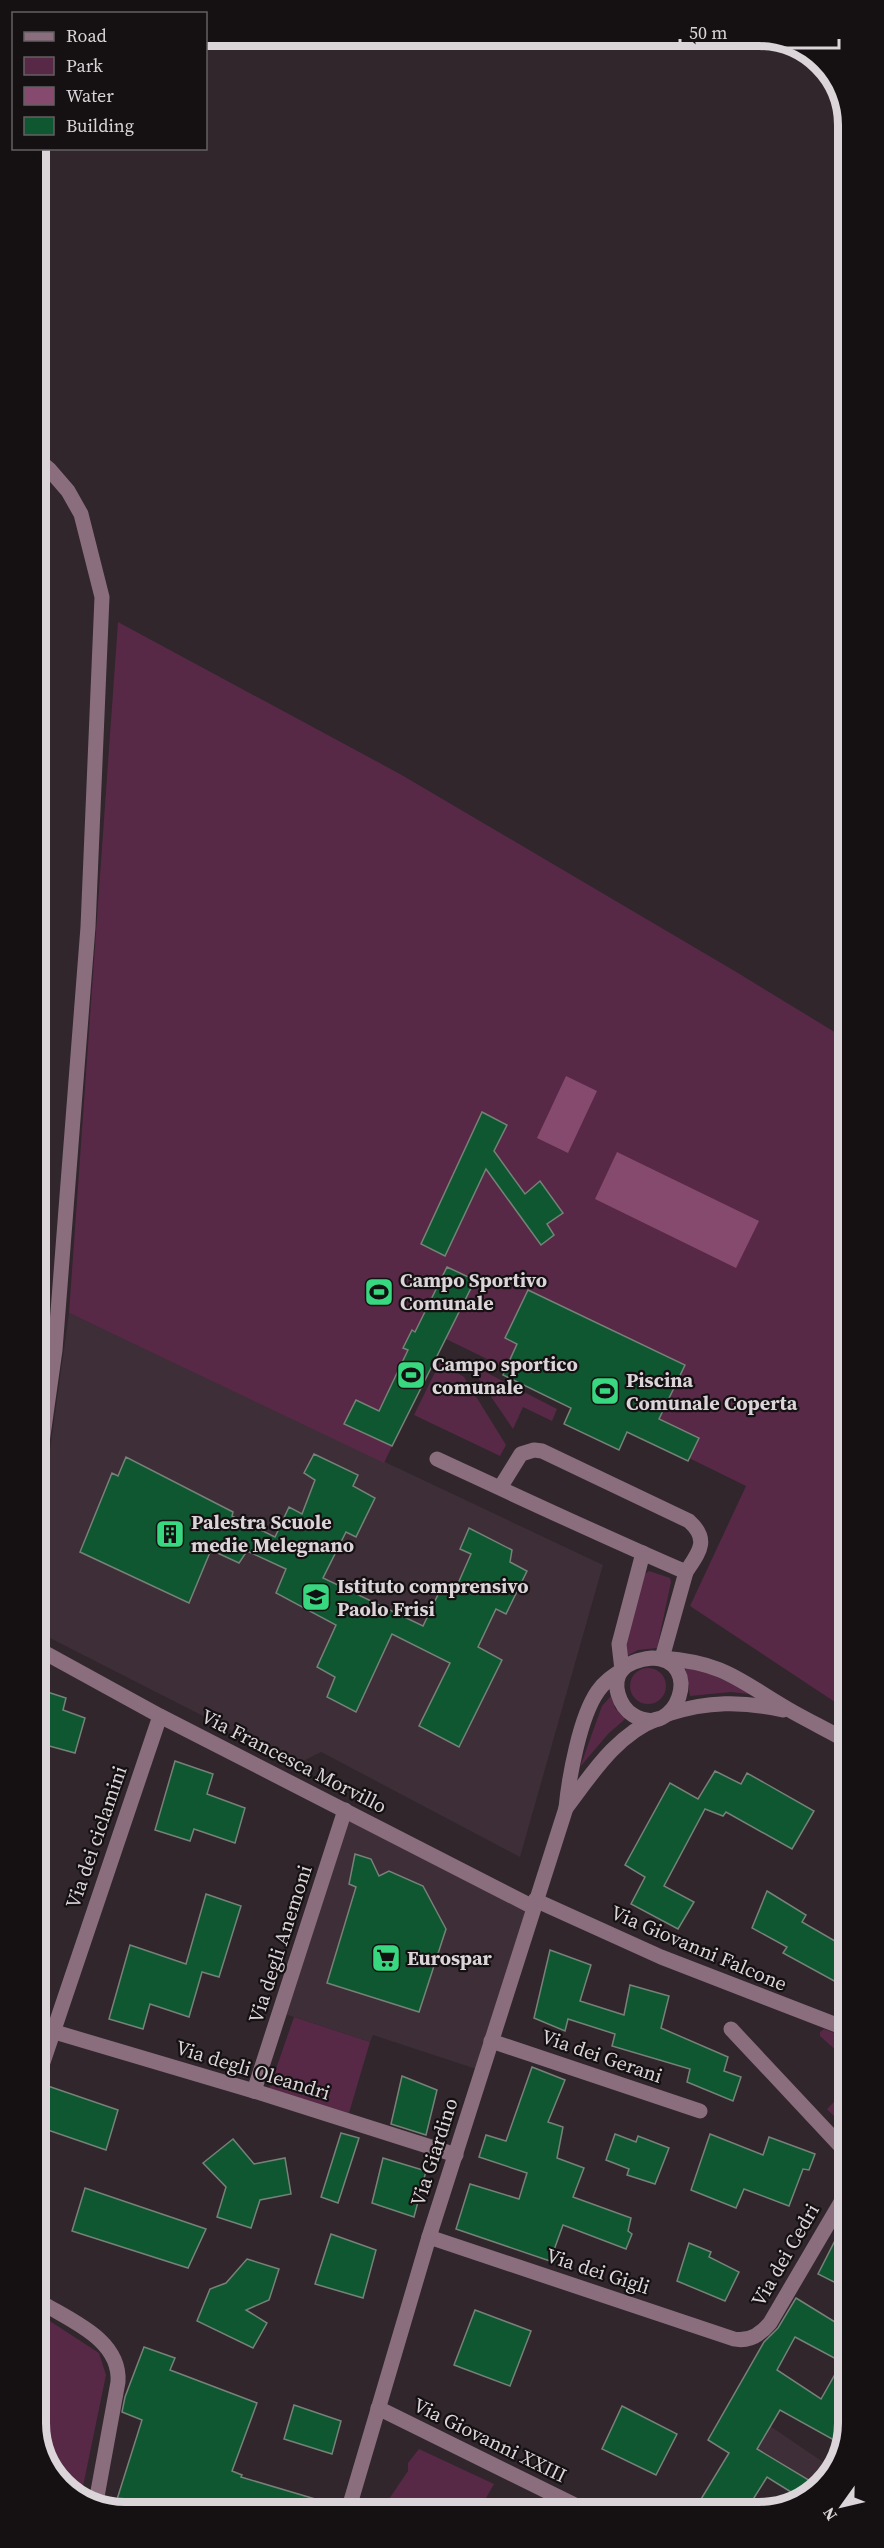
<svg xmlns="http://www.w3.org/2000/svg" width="884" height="2548" viewBox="0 0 884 2548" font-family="'Source Serif 4',serif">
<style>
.built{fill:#3e2e37}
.green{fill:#572946}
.water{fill:#854a6e}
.building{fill:#0f5730;stroke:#768279;stroke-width:1.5;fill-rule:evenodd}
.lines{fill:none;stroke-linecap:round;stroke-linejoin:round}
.minor{stroke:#8a6e7e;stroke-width:15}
.labels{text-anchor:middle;stroke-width:4.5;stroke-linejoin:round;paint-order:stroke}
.poi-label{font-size:20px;font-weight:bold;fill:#dbd4d8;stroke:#151113;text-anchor:start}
.street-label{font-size:20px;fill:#dbd4d8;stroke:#151113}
.rim{fill:none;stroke:#dbd4d8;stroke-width:8}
</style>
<rect width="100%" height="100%" fill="#30262c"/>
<g class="built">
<path d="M 69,1313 L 603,1565 L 520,1857 L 321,1752 L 297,1764 L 46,1636 L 38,1628 L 38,1536 Z"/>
<path d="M 348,1819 L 526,1911 L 476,2069 L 373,2035 L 370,2042 L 285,2014 Z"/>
<path d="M 770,2426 L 832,2468 L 829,2477 L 817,2485 L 757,2449 Z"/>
</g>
<g class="green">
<path d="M 118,622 L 400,774 L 738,973 L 846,1039 L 847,1710 L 690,1606 L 746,1486 L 444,1338 L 384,1463 L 69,1313 Z"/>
<path d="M 440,1362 L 464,1377 L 506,1445 L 500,1456 L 414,1415 Z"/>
<path d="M 468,1363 L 557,1409 L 552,1421 L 523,1407 L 513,1429 Z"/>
<path d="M 649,1571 L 670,1578 L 671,1582 L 657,1648 L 638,1650 L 627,1656 L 625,1638 L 645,1574 Z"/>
<path d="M 688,1664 L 757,1695 L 731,1692 L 690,1696 L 685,1665 Z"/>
<circle cx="648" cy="1686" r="18"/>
<path d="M 611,1696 L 615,1708 L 625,1719 L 608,1734 L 580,1767 L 602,1706 Z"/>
<path d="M 294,2017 L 370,2042 L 349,2113 L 269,2089 Z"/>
<path d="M 824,2029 L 848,2038 L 848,2047 L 840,2054 L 820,2036 L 820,2032 Z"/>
<path d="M 840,2096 L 848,2104 L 848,2131 L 827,2109 Z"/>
<path d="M 39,2314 L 99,2353 L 106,2375 L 81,2496 L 67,2490 L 39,2445 Z"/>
<path d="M 419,2449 L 494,2484 L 479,2510 L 384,2511 L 387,2502 L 408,2471 L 408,2463 Z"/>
</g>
<g class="water">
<path d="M 566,1076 L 597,1091 L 568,1153 L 537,1138 Z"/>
<path d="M 617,1152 L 759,1221 L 736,1268 L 595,1199 Z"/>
</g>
<g class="building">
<path d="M 482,1112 L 507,1125 L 494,1151 L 525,1194 L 540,1181 L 563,1213 L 547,1224 L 554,1235 L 541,1245 L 486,1169 L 445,1256 L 421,1244 Z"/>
<path d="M 447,1267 L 475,1280 L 392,1446 L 344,1424 L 356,1400 L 379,1411 L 408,1350 L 403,1348 L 412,1330 L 415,1332 Z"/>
<path d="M 528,1290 L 685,1365 L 659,1419 L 699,1438 L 688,1461 L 627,1432 L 619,1450 L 564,1424 L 571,1408 L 503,1375 L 517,1344 L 505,1338 Z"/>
<path d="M 314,1454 L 358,1475 L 353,1486 L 375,1498 L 356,1537 L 346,1532 L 323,1578 L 423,1626 L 444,1582 L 456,1588 L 471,1554 L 460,1549 L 469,1528 L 512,1550 L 510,1562 L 527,1571 L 506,1614 L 496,1609 L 478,1647 L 502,1660 L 459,1747 L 419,1726 L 450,1663 L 392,1634 L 356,1712 L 327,1697 L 335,1677 L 317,1667 L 336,1625 L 276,1593 L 286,1569 L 247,1551 L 239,1563 L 211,1550 L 189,1603 L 80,1552 L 112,1473 L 118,1476 L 126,1457 L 233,1512 L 232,1516 L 275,1537 L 289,1507 L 302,1514 L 315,1480 L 304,1473 Z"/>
<path d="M 38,1689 L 66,1698 L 63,1710 L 85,1718 L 75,1753 L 38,1743 Z"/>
<path d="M 175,1761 L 213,1774 L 207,1794 L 245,1808 L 235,1843 L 194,1829 L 190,1841 L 155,1830 Z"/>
<path d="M 715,1771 L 741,1784 L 747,1773 L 814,1811 L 792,1849 L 726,1812 L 723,1816 L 705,1809 L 664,1886 L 694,1902 L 678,1929 L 631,1904 L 645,1877 L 625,1865 L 670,1783 L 698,1799 Z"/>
<path d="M 355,1854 L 371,1859 L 379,1876 L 389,1871 L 423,1886 L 446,1929 L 419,2012 L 327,1983 L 356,1887 L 349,1884 Z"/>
<path d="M 767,1891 L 806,1915 L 802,1922 L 847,1948 L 847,1988 L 783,1953 L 787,1947 L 752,1928 Z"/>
<path d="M 206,1894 L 241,1906 L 219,1977 L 202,1972 L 189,2017 L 150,2004 L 143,2029 L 109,2019 L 130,1945 L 186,1964 Z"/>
<path d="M 550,1950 L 591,1965 L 580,2001 L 624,2015 L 630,1985 L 669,1996 L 661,2028 L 728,2057 L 724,2071 L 741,2077 L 733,2101 L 687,2082 L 690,2069 L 612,2046 L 615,2034 L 568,2019 L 565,2031 L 534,2018 Z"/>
<path d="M 532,2067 L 565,2080 L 548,2122 L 563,2127 L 557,2158 L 584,2168 L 573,2197 L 631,2218 L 628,2231 L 632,2234 L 626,2249 L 563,2225 L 550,2261 L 456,2229 L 470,2184 L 519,2199 L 527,2173 L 479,2157 L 486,2135 L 506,2141 Z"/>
<path d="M 402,2076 L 437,2090 L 426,2135 L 391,2124 Z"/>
<path d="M 42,2084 L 118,2110 L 106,2150 L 39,2127 L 39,2096 Z"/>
<path d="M 341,2133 L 359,2138 L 338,2203 L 321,2197 Z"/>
<path d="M 615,2134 L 636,2142 L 638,2136 L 669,2148 L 655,2184 L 627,2175 L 629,2169 L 606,2160 Z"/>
<path d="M 710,2134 L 763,2155 L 769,2137 L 815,2154 L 809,2170 L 803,2169 L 789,2206 L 744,2189 L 736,2208 L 691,2190 Z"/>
<path d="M 233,2139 L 254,2164 L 285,2158 L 291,2194 L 260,2200 L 251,2228 L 217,2217 L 226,2187 L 203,2163 Z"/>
<path d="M 383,2158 L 426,2171 L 414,2217 L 372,2203 Z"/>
<path d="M 85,2188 L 206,2229 L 188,2268 L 72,2231 Z"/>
<path d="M 848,2215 L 848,2289 L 818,2274 Z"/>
<path d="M 331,2234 L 376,2250 L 363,2298 L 315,2284 Z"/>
<path d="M 689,2243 L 711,2252 L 709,2257 L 739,2272 L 725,2301 L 677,2281 Z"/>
<path d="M 247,2259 L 279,2269 L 269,2300 L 246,2310 L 267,2323 L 253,2348 L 197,2321 L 210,2289 L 226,2283 Z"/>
<path d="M 796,2298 L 848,2330 L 848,2423 L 841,2444 L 780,2410 L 757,2449 L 817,2485 L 799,2497 L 767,2477 L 747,2509 L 695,2509 L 729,2453 L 708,2440 L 764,2342 L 778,2328 ZM 795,2337 L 842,2362 L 821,2399 L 777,2370 Z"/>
<path d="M 475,2310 L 531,2331 L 510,2386 L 454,2365 Z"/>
<path d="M 144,2347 L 175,2358 L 170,2370 L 257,2403 L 232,2471 L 242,2475 L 241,2477 L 339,2506 L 339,2511 L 119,2512 L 114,2509 L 142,2420 L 122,2412 L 125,2397 Z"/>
<path d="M 294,2405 L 341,2421 L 332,2454 L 284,2439 Z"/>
<path d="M 622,2406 L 677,2434 L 656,2475 L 602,2449 Z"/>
</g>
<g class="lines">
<g class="minor">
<path d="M 37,459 L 49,469 L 68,491 L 81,514 L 102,597 L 88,927 L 55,1350 L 38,1471"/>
<path d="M 437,1459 C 519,1497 602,1536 686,1572 C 699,1552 710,1540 689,1521 L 542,1451 L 534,1450 L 521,1454 L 500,1488"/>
<path d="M 686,1572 L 662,1658 C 728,1663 740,1682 793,1712 C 811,1722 829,1731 847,1741"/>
<path d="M 38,1649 L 160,1716 L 533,1907"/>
<path d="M 652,1658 C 705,1659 677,1742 633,1715 C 619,1706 611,1683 622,1670 C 629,1662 643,1659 652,1658 Z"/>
<path d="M 668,1714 C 707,1701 743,1701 783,1710"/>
<path d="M 566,1808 C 591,1775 617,1734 657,1719"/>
<path d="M 535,1900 L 661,1957 L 847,2029"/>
<path d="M 38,2027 L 254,2091 L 456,2155"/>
<path d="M 731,2029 L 848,2154"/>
<path d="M 491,2041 L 700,2111"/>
<path d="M 39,2074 L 160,1716"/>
<path d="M 254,2091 L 345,1810"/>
<path d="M 429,2237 L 734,2339 C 749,2342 761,2334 770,2323 L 848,2190"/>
<path d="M 39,2301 C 69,2320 121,2339 118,2382 L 96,2502"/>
<path d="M 378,2408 L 585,2510"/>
<path d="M 348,2511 L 429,2237 L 566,1808 C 569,1777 580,1716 598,1691 C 604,1682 613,1676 622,1670 L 619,1644 L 643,1553"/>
</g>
</g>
<defs>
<g id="stadium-square" transform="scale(1.5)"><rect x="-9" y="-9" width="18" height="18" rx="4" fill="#38d880" stroke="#151113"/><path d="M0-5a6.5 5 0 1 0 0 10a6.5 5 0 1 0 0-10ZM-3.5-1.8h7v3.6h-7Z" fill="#111"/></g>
<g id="building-square" transform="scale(1.5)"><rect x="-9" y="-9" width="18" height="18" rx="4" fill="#38d880" stroke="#151113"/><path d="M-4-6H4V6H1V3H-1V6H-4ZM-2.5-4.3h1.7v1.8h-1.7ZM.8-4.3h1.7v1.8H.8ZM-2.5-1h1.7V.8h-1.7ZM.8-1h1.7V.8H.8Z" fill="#111"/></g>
<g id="school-square" transform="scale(1.5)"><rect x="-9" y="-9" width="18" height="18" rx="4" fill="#38d880" stroke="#151113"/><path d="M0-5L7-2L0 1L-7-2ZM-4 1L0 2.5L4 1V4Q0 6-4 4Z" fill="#111"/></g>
<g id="supermarket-square" transform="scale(1.5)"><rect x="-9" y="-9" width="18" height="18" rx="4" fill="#38d880" stroke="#151113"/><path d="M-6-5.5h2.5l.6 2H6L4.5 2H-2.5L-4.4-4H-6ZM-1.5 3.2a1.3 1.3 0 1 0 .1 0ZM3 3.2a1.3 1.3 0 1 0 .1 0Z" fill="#111"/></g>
</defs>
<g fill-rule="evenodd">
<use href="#stadium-square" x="379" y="1292"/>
<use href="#stadium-square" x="411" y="1375"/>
<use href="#stadium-square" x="605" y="1391"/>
<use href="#building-square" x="170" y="1534"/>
<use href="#school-square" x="316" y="1597"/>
<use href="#supermarket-square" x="386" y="1958"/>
</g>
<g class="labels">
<g class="poi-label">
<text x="400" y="1287">Campo Sportivo<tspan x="400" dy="23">Comunale</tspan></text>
<text x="432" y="1371">Campo sportico<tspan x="432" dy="23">comunale</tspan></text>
<text x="626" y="1387">Piscina<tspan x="626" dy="23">Comunale Coperta</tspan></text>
<text x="191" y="1529">Palestra Scuole<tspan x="191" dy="23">medie Melegnano</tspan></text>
<text x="337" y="1593">Istituto comprensivo<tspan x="337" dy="23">Paolo Frisi</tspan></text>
<text x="407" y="1965">Eurospar</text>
</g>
<g class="street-label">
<text transform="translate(294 1761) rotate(27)" y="7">Via Francesca Morvillo</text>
<text transform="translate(96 1837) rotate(-71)" y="7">Via dei ciclamini</text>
<text transform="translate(280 1944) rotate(-72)" y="7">Via degli Anemoni</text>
<text transform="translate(699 1948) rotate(23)" y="7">Via Giovanni Falcone</text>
<text transform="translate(602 2056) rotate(19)" y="7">Via dei Gerani</text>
<text transform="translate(253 2070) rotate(17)" y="7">Via degli Oleandri</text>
<text transform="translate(434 2152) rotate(-72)" y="7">Via Giardino</text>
<text transform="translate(785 2255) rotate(-60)" y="7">Via dei Cedri</text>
<text transform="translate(598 2271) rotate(18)" y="7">Via dei Gigli</text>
<text transform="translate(490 2440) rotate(26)" y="7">Via Giovanni XXIII</text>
</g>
</g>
<path d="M0 0H884V2548H0ZM125 46H759A79 79 0 0 1 838 125V2423A79 79 0 0 1 759 2502H125A79 79 0 0 1 46 2423V125A79 79 0 0 1 125 46Z" fill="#151113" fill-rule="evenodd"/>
<path class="rim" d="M125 46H759A79 79 0 0 1 838 125V2423A79 79 0 0 1 759 2502H125A79 79 0 0 1 46 2423V125A79 79 0 0 1 125 46Z"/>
<rect x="12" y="12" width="195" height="138" fill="#151113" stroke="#645f62" stroke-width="1.5"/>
<rect x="24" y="32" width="30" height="9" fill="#8a6e7e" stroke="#645f62" stroke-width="1.5"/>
<text x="66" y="42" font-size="18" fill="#dbd4d8">Road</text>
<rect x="24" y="57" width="30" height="18" fill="#572946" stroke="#645f62" stroke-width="1.5"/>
<text x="66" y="72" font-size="18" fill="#dbd4d8">Park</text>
<rect x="24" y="87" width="30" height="18" fill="#854a6e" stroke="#645f62" stroke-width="1.5"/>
<text x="66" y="102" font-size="18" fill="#dbd4d8">Water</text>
<rect x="24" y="117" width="30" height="18" fill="#0f5730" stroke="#645f62" stroke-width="1.5"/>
<text x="66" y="132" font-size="18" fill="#dbd4d8">Building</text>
<g transform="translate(842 2506) rotate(236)" stroke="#151113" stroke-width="4.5" paint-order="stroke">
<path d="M0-4.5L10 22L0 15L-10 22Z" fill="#dbd4d8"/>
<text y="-9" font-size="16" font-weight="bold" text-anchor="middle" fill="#dbd4d8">N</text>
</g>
<path d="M680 39v9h159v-9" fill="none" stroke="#dbd4d8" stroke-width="3"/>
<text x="689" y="39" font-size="18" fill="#dbd4d8" stroke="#151113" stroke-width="4.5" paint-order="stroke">50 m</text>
</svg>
